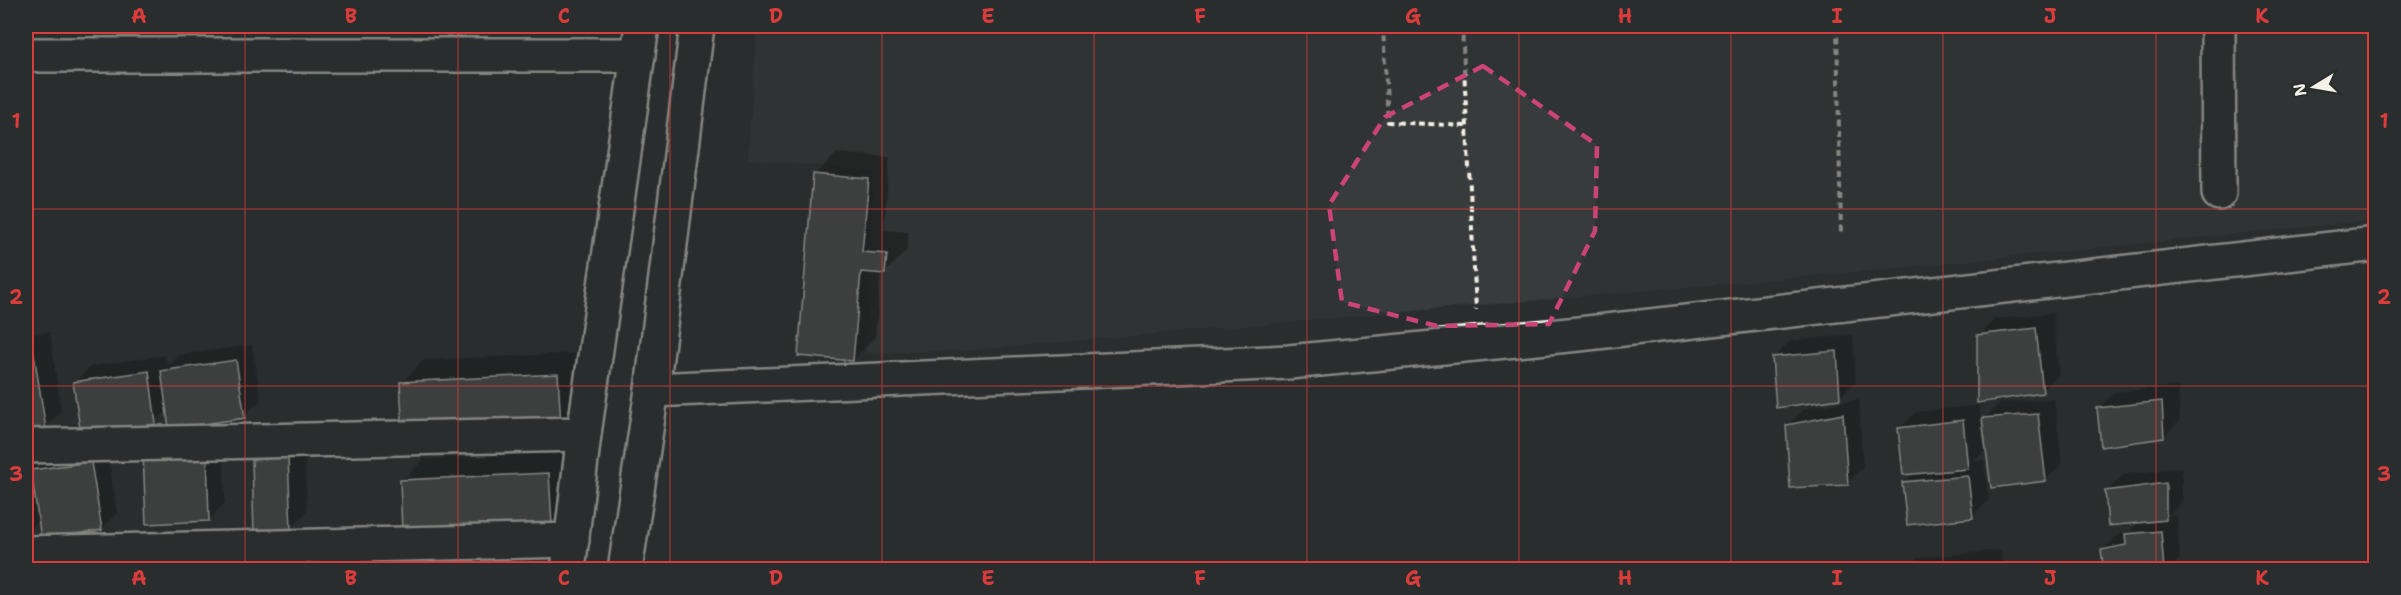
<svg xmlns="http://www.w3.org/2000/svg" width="2401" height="595" viewBox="0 0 2401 595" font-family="'Shantell Sans',sans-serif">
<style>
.built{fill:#373a3a}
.shadow{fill:#0007;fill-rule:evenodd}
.building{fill:#555756;stroke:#f4f1e8;stroke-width:1.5}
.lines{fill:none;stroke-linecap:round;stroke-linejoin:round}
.minor-casing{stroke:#f4f1e8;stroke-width:38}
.major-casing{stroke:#f4f1e8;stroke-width:38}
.path{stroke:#f4f1e8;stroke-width:4;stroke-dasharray:6 4.5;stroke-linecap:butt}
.minor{stroke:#2a2d2e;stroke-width:33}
.major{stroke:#2a2d2e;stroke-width:33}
.marked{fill:none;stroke:#cc4377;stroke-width:4.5;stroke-dasharray:12 8;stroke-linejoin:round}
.grid{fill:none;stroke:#d93c3b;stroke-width:1.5;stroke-opacity:0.55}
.neatline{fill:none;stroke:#d93c3b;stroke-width:2}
.grid-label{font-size:20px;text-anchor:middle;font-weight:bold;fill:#d93c3b}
</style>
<rect width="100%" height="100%" fill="#2a2d2e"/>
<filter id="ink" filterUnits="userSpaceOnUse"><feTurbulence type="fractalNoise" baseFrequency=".0167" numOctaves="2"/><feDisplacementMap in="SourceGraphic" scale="12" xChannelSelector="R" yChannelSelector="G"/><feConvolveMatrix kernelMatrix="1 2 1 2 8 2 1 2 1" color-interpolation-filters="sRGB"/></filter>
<g filter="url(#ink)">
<path class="built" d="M 757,26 L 2375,26 L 2375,220 L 1867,271 L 972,350 L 866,353 L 874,171 L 748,159 Z"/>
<g class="shadow">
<path d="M 837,153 L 890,157 L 884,230 L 909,232 L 907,250 L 885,273 L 881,272 L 875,337 L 853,360 L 814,175 Z"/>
<path d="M 2053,313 L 2059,375 L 2042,391 L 1979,336 L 1995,319 Z"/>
<path d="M 50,332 L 61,411 L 45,428 L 26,431 L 26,335 Z"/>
<path d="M 1853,335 L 1856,381 L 1839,398 L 1773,358 L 1790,341 Z"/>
<path d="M 2376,341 L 2376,413 L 2368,348 Z"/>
<path d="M 252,345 L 261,400 L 244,416 L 168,410 L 156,422 L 75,382 L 91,366 L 165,355 L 167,367 L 179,355 Z"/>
<path d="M 580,353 L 583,403 L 560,426 L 402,382 L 424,360 Z"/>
<path d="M 2178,386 L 2180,420 L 2164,437 L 2099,408 L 2115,392 Z"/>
<path d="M 1859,399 L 1863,467 L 1847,483 L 1788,426 L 1804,409 Z"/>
<path d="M 2054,399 L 2062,464 L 2046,480 L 1984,419 L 2000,403 Z"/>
<path d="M 1979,405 L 1984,451 L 1973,461 L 1984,460 L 1989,500 L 1972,516 L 1904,483 L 1914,473 L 1900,428 L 1916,412 Z"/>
<path d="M 223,436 L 225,503 L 209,520 L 148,522 Z"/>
<path d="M 304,441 L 307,512 L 291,528 L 253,460 L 270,444 Z"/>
<path d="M 107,446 L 117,513 L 101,529 L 40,520 L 26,533 L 26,456 L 35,454 L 37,467 L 49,454 ZM 98,459 L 99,462 L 49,469 L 49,466 Z"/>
<path d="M 571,452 L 574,501 L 551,523 L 402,481 L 424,459 Z"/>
<path d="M 2182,467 L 2182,502 L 2168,516 L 2177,515 L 2180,558 L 2169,570 L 2105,570 L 2103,550 L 2119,534 L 2129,532 L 2140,521 L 2107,491 L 2123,475 Z"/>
<path d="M 516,538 L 516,570 L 432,570 Z"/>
<path d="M 2001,550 L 2002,570 L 1906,570 L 1918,558 Z"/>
<path d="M 271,551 L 274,570 L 180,570 L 185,564 Z"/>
</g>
<g class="building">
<path d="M 813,174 L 869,179 L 862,252 L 887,254 L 885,274 L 861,272 L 853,361 L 798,356 Z"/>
<path d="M 2036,328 L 2043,393 L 1977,403 L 1977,335 Z"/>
<path d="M 2376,347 L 2376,422 L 2375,422 L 2367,348 Z"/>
<path d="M 33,348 L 46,429 L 26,432 L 26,349 Z"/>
<path d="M 1837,351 L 1840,399 L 1776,408 L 1772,357 Z"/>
<path d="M 236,360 L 245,418 L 169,429 L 161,371 Z"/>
<path d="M 149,371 L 156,424 L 81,435 L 73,382 Z"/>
<path d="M 558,374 L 561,427 L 403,435 L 400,382 Z"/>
<path d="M 2162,401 L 2164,438 L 2101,447 L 2097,408 Z"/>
<path d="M 1843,414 L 1848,485 L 1790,488 L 1786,425 Z"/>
<path d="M 2038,414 L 2046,481 L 1991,488 L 1982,418 Z"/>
<path d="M 1963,420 L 1968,469 L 1903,475 L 1898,428 Z"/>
<path d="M 207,452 L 209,521 L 146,524 L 143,454 Z"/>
<path d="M 288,457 L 291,530 L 254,537 L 252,460 Z"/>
<path d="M 91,462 L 102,530 L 41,539 L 31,470 Z"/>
<path d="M 549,473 L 552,525 L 402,532 L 400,480 Z"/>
<path d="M 1968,476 L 1973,518 L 1907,525 L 1902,482 Z"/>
<path d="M 2166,483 L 2166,520 L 2108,526 L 2105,491 Z"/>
<path d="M 2161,531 L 2164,570 L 2104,570 L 2101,550 L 2126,545 L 2125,534 Z"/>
<path d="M 500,554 L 500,570 L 431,570 L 431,555 Z"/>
<path d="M 1985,565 L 1985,570 L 1944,570 Z"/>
</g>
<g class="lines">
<g class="minor-casing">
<g id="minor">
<path d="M 2218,26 L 2219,193"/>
<path d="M 26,55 L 638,55"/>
<path d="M 652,390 L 1289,362 L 1579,334 L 2376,244"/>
<path d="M 26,446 L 584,434"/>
<path d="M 26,553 L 572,540"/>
</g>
</g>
<g class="major-casing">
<g id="major">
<path d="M 568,570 L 584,434 L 642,26"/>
<path d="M 625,570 L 652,390 L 697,26"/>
</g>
</g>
<g class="path">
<path d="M 1383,26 L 1388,122 L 1467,126"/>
<path d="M 1462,26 L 1476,310"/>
<path d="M 1837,26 L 1841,234"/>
</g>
<use href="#minor" class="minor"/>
<use href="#major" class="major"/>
</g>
</g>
<path d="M0 0H2401V595H0ZM 1483,66 L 1597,145 L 1595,231 L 1549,324 L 1437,326 L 1342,302 L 1329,205 L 1385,117 Z" fill="#2a2d2e" fill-opacity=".55" fill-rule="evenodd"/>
<path class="marked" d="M 1483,66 L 1597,145 L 1595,231 L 1549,324 L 1437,326 L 1342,302 L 1329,205 L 1385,117 Z"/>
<path class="grid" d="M 245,26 L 245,570M 458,26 L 458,570M 670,26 L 670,570M 882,26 L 882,570M 1094,26 L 1094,570M 1307,26 L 1307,570M 1519,26 L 1519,570M 1731,26 L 1731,570M 1943,26 L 1943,570M 2156,26 L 2156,570M 26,209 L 2376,209M 26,386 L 2376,386"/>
<rect width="2401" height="595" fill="none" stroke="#2a2d2e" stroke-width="66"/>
<g transform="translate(2314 87) rotate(259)" stroke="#2a2d2e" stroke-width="4.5" paint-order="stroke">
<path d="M0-4.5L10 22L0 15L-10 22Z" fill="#f4f1e8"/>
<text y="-9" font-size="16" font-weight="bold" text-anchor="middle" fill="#f4f1e8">N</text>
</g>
<rect x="33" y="33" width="2335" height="529" class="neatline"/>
<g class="grid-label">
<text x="139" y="23">A</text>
<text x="351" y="23">B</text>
<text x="564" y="23">C</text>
<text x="776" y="23">D</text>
<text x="988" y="23">E</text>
<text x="1200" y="23">F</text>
<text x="1413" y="23">G</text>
<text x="1625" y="23">H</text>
<text x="1837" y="23">I</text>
<text x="2050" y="23">J</text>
<text x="2262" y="23">K</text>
<text x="16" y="128">1</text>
<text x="2384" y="128">1</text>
<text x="16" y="304">2</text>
<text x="2384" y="304">2</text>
<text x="16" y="481">3</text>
<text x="2384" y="481">3</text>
<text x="139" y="585">A</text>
<text x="351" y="585">B</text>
<text x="564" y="585">C</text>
<text x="776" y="585">D</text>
<text x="988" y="585">E</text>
<text x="1200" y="585">F</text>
<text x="1413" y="585">G</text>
<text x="1625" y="585">H</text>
<text x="1837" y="585">I</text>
<text x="2050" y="585">J</text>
<text x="2262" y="585">K</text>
</g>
</svg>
